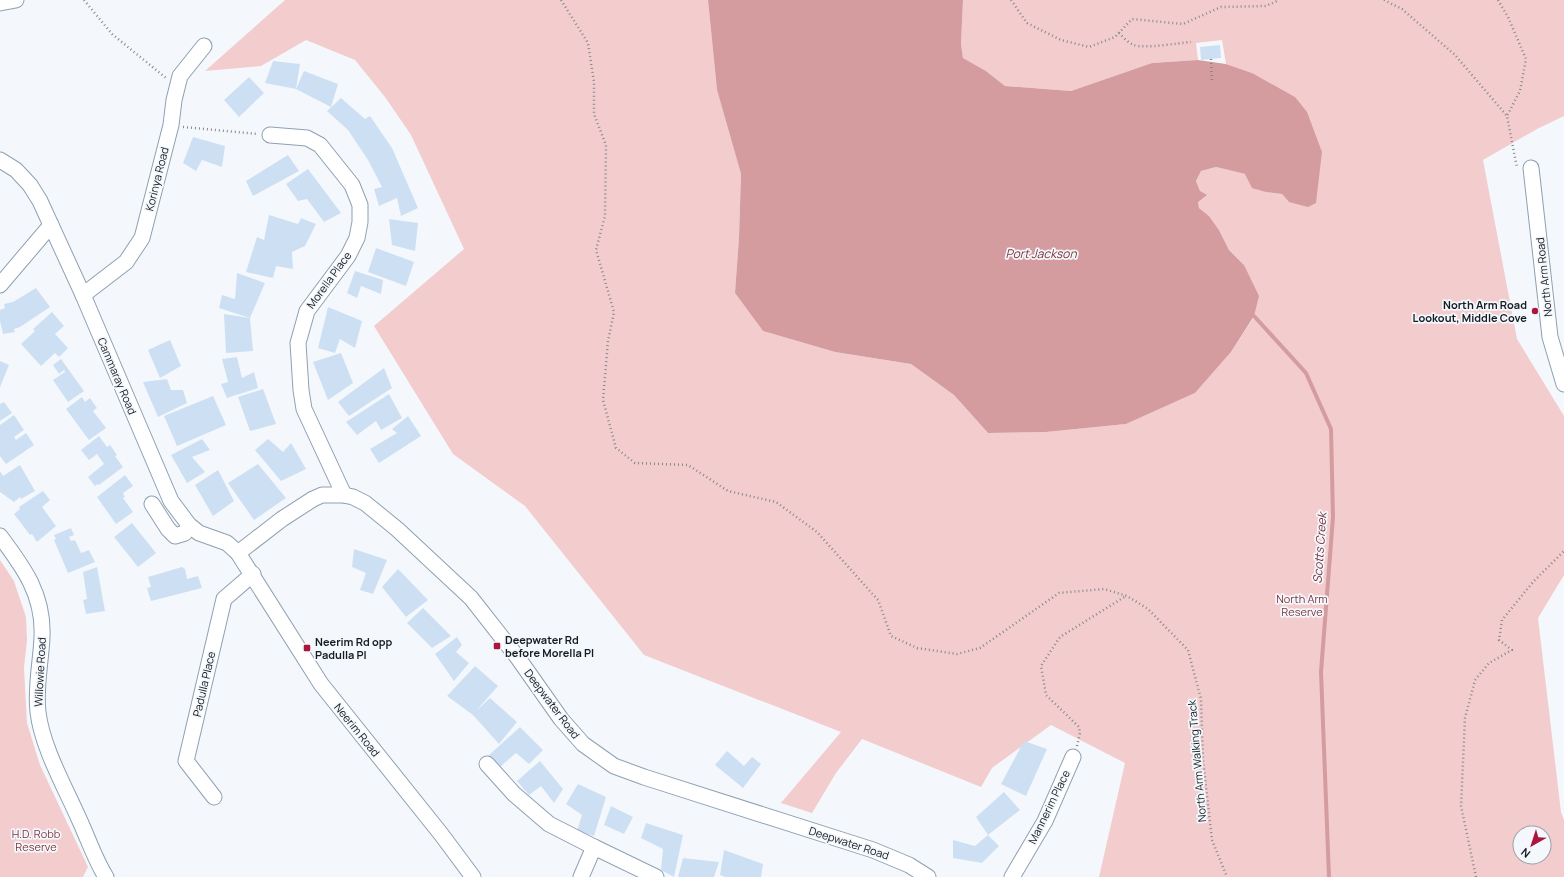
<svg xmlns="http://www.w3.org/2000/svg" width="1564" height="877" viewBox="0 0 1564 877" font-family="Manrope,sans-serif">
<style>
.green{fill:#f3ccce;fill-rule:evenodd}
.water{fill:#d49c9f}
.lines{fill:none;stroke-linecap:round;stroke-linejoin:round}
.stream{stroke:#d49c9f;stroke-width:4}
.building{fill:#cde0f3}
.minor-casing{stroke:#8fa0b2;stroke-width:17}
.path{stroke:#84898e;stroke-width:2.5;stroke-dasharray:1 3;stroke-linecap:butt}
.minor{stroke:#fff;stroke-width:15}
.poi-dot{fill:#ab163d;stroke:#f4f8fc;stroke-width:1.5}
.labels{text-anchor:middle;stroke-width:3.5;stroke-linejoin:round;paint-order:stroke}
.street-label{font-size:11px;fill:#151c22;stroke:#f4f8fc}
.poi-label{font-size:11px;font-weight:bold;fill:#151c22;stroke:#f4f8fc;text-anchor:start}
.park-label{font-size:11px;fill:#7c363f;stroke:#f4f8fc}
.water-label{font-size:12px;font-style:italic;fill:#7b353e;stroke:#f4f8fc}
</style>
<rect width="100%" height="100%" fill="#f4f8fc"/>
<g class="green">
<path d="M 285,0 L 708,0 L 717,90 L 741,174 L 739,237 L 735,293 L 763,331 L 835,352 L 911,364 L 954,395 L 988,433 L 1046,432 L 1126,424 L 1195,393 L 1231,352 L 1254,317 L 1244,265 L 1229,250 L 1219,230 L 1209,216 L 1199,208 L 1198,202 L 1200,191 L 1196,181 L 1201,171 L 1216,167 L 1245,174 L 1266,192 L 1282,194 L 1289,202 L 1252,73 L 1226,64 L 1222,40 L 1196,43 L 1198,60 L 1152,63 L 1071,91 L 1005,86 L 986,71 L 963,58 L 961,44 L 963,0 L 1564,0 L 1564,116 L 1537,129 L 1483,160 L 1517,339 L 1564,416 L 1564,575 L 1538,618 L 1561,812 L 1564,820 L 1564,877 L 1099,877 L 1125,763 L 1051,725 L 992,768 L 981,787 L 862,739 L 836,773 L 812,813 L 781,803 L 841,732 L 644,655 L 525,506 L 453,454 L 374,326 L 464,249 L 411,135 L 385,97 L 355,60 L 306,40 L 261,66 L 205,71 ZM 1520,833 L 1544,833 L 1544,857 L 1520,857 Z"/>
<path d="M 0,560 L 14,581 L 26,617 L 27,640 L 24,668 L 27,723 L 40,765 L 88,867 L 83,877 L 0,877 Z"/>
</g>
<path class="water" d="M 708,0 L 963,0 L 961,44 L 963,58 L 986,71 L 1005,86 L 1071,91 L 1152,63 L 1198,60 L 1226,64 L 1252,73 L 1295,97 L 1307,112 L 1322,152 L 1316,203 L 1308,207 L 1289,202 L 1282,194 L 1266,192 L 1252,188 L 1245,174 L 1216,167 L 1201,171 L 1196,181 L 1200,191 L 1207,195 L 1198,202 L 1199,208 L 1209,216 L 1219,230 L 1229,250 L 1244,265 L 1259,296 L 1254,316 L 1231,352 L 1195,393 L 1126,424 L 1046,432 L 988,433 L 954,395 L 911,364 L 835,352 L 763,331 L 735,293 L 739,237 L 741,174 L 717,90 Z"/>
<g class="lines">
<path class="stream" d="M 1254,316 L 1306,373 L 1331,429 L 1333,517 L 1321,672 L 1329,877"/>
</g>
<g class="building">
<path d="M 1220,45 L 1221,58 L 1201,60 L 1200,47 Z"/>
<path d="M 273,61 L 300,64 L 296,89 L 304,71 L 338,84 L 331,107 L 296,89 L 265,83 Z"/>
<path d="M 249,77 L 264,93 L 239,117 L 224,100 Z"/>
<path d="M 341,98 L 365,119 L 370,116 L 392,148 L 418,208 L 401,216 L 397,198 L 379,206 L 374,189 L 382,187 L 368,160 L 348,130 L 327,111 Z"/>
<path d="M 193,137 L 225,146 L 222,167 L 202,160 L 196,171 L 183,163 Z"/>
<path d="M 288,155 L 299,171 L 253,196 L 246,181 Z"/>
<path d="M 308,169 L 341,213 L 324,222 L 307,199 L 298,201 L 286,184 Z"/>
<path d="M 269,215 L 298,224 L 301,218 L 316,224 L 305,246 L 292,252 L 293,269 L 276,266 L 273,278 L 246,272 L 257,237 L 264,240 Z"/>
<path d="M 389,219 L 418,223 L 415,251 L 392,245 Z"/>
<path d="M 376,248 L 414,262 L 406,286 L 368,272 Z"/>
<path d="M 355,271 L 383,280 L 381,294 L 361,286 L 357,298 L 347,293 Z"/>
<path d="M 237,273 L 265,283 L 250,318 L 219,308 L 222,295 L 235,299 Z"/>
<path d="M 36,288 L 50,307 L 20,327 L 14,329 L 15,332 L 3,334 L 0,321 L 0,310 L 5,308 L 4,304 L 13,302 Z"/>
<path d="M 328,307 L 362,321 L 355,348 L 340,339 L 335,353 L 318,348 Z"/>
<path d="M 52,312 L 64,326 L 55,334 L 68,348 L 59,357 L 55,353 L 41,366 L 21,344 L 35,331 L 33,329 Z"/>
<path d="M 224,314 L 250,318 L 253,351 L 226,353 Z"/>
<path d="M 170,340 L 181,366 L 160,378 L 148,350 Z"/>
<path d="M 341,353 L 353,383 L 328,400 L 313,362 Z"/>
<path d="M 237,357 L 242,378 L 254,372 L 258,388 L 227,398 L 221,384 L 228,382 L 222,359 Z"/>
<path d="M 61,359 L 84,391 L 68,402 L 53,380 L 65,372 L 64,370 L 59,374 L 53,365 Z"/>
<path d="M 0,361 L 9,365 L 0,387 Z"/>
<path d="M 384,368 L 392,388 L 349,416 L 338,402 Z"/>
<path d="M 167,379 L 171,390 L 183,390 L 187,403 L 158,417 L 143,382 Z"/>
<path d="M 263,389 L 276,424 L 250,431 L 238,397 Z"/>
<path d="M 389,394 L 402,418 L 381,430 L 376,421 L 357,435 L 346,422 Z"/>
<path d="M 213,396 L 226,425 L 177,446 L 164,416 Z"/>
<path d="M 82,397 L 85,402 L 90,398 L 97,408 L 93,411 L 106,428 L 89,440 L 66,409 Z"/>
<path d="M 4,402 L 12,413 L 0,421 L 0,404 Z"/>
<path d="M 14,415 L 24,430 L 14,437 L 16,440 L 26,433 L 34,445 L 6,464 L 0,456 L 0,425 Z"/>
<path d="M 408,416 L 421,436 L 379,463 L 370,449 L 397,433 L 392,429 Z"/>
<path d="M 99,436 L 107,447 L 110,445 L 117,455 L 115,456 L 123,467 L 99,485 L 98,484 L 95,486 L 88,477 L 104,464 L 97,454 L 89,460 L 81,450 Z"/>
<path d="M 202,439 L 210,450 L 192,457 L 205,472 L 187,483 L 171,455 Z"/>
<path d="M 268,439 L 283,452 L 291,443 L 306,469 L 281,481 L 255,450 Z"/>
<path d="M 258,464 L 286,498 L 254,520 L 228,483 Z"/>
<path d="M 20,465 L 35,491 L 21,499 L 20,497 L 14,502 L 0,492 L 0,471 L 3,476 Z"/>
<path d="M 218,470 L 234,501 L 213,516 L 195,485 Z"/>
<path d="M 125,475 L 133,486 L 123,493 L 125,497 L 123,498 L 133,512 L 116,524 L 97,497 Z"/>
<path d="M 43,491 L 50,500 L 42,507 L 56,526 L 37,542 L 32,534 L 30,535 L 14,514 L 20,509 L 19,507 Z"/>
<path d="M 132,523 L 156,553 L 138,567 L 114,537 Z"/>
<path d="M 71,528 L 74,535 L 69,537 L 71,541 L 75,540 L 81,553 L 89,550 L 95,562 L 68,573 L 54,540 L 56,539 L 54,535 Z"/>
<path d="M 354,549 L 387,560 L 373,594 L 360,590 L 366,573 L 352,567 Z"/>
<path d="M 97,567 L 105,611 L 86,614 L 83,600 L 87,599 L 83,572 Z"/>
<path d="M 182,567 L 185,569 L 187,579 L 198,576 L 202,588 L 151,601 L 147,588 L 151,587 L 148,577 Z"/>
<path d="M 398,569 L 428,600 L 406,617 L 382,587 Z"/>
<path d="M 423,608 L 451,636 L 432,648 L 407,623 Z"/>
<path d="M 457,637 L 462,645 L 456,652 L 469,663 L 454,681 L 435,654 Z"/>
<path d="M 475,666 L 498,686 L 476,711 L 490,698 L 517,722 L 499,744 L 473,715 L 447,696 Z"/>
<path d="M 520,727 L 543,750 L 529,764 L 516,753 L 500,767 L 488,756 Z"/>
<path d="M 1024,741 L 1047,749 L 1026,796 L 1001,784 Z"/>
<path d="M 727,751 L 744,766 L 752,757 L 761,764 L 743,788 L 715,765 Z"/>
<path d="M 540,761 L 563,789 L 554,803 L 541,786 L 529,795 L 517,781 Z"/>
<path d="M 578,784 L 606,797 L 594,836 L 577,831 L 582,815 L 566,804 Z"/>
<path d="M 1004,792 L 1020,810 L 988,835 L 976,817 Z"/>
<path d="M 611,806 L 633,817 L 624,834 L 604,825 Z"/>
<path d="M 646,823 L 683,835 L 674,877 L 661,870 L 663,849 L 641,838 Z"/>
<path d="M 988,835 L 999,846 L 982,863 L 953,858 L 953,840 L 975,846 Z"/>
<path d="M 724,850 L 763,864 L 761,877 L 725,877 L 720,875 Z"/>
<path d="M 683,858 L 719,862 L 714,877 L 678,877 Z"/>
</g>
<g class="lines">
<g class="minor-casing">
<g id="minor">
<path d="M 0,3 L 16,0"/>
<path d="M 270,135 L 307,138 L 320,145 L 352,185 L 360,205 L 360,222 L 357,238 L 348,256 L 307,311 L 298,343 L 301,390 L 304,409 L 344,495"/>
<path d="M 0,160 L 16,170 L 30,185 L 40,201 L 83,295 L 171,501 L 189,525 L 199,533 L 227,543 L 238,553 L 321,684 L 441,834 L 473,877"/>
<path d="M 1531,168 L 1550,337 L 1564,384"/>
<path d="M 0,285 L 51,225"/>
<path d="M 83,295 L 126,262 L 142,238 L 171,125 L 174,100 L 180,76 L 204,46"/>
<path d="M 152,504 L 168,529 L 175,536 L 185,533 L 189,525"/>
<path d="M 0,536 C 24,568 44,595 42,637 C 41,662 35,687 38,712 C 42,747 65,787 79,819 C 88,838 95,860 106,877"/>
<path d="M 238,553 L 282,519 L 313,499 L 322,495 L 344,495 L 353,497 L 365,503 L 397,529 L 471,598 L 518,658 L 561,719 L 583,744 L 614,766 L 644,777 L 873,850 L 909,865 L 928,877"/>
<path d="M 487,764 L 514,794 L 549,824 L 594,847"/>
<path d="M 214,797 L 186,761 L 224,599 L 253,574"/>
<path d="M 581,877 L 594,847 L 656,877"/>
<path d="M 1012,877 L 1045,821 L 1073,757"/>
</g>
</g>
<g class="path">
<path d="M 84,0 L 112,34 L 166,78"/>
<path d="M 561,0 L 588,43 L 594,82 L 594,114 L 606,145 L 605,216 L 596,250 L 614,312 L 608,341 L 603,400 L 616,448 L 635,463 L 688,465 L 728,491 L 776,502 L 817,532 L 878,600 L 891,636 L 917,648 L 957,654 L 980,648 L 1059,593 L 1104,589 L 1127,596 L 1148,609 L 1188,650 L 1201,699 L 1203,760 L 1212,840 L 1227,877"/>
<path d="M 1011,0 L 1027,23 L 1061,40 L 1089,47 L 1115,37 L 1132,19 L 1183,24 L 1221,7 L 1266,6 L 1279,0"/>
<path d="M 1384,0 L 1402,9 L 1455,55 L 1507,116 L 1517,168"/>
<path d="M 1498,0 L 1508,17 L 1526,59 L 1520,91 L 1507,116"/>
<path d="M 1119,33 C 1123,37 1128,43 1134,45 C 1143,49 1179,43 1191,42"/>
<path d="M 1211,59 L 1212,83"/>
<path d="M 183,127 L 258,134"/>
<path d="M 1077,746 L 1080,733 L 1079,727 L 1046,695 L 1041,666 L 1060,637 L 1126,596"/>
<path d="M 1476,877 L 1461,806 L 1465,718 L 1475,680 L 1489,663 L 1512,650 L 1499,640 L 1502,620 L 1533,582 L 1564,551"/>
</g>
<use href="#minor" class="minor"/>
</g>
<g class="poi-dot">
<circle cx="1535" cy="311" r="4"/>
<rect x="493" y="642" width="8" height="8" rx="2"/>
<rect x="303" y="644" width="8" height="8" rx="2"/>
</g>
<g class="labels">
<g class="street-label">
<text transform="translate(157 179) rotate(-76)" y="4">Korinya Road</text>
<text transform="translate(1544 277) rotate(-96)" y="4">North Arm Road</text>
<text transform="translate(329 280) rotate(-54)" y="4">Morella Place</text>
<text transform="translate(117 376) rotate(67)" y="4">Cammaray Road</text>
<text transform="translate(40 672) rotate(-87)" y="4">Willowie Road</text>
<text transform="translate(204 684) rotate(-77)" y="4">Padulla Place</text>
<text transform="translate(552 704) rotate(53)" y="4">Deepwater Road</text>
<text transform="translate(357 730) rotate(51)" y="4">Neerim Road</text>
<text transform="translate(1197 761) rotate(-95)" y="4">North Arm Walking Track</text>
<text transform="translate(1049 807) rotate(-64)" y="4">Mannerim Place</text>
<text transform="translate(849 843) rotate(18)" y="4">Deepwater Road</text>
</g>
<g class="poi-label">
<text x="1527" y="309" text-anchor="end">North Arm Road<tspan x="1527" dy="13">Lookout, Middle Cove</tspan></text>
<text x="505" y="644">Deepwater Rd<tspan x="505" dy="13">before Morella Pl</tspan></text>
<text x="315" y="646">Neerim Rd opp<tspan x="315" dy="13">Padulla Pl</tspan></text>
</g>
<g class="park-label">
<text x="1302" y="603">North Arm<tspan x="1302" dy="13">Reserve</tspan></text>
<text x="36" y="838">H.D. Robb<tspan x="36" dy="13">Reserve</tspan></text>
</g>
<g class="water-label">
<text x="1041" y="258">Port Jackson</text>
<text transform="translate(1320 548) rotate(-86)" y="4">Scotts Creek</text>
</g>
</g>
<g transform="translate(1532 845) rotate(219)"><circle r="19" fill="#f4f8fc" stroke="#9ba0a5"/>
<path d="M0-3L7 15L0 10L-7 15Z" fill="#ab163d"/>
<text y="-6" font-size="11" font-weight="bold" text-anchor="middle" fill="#151c22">N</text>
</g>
</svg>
